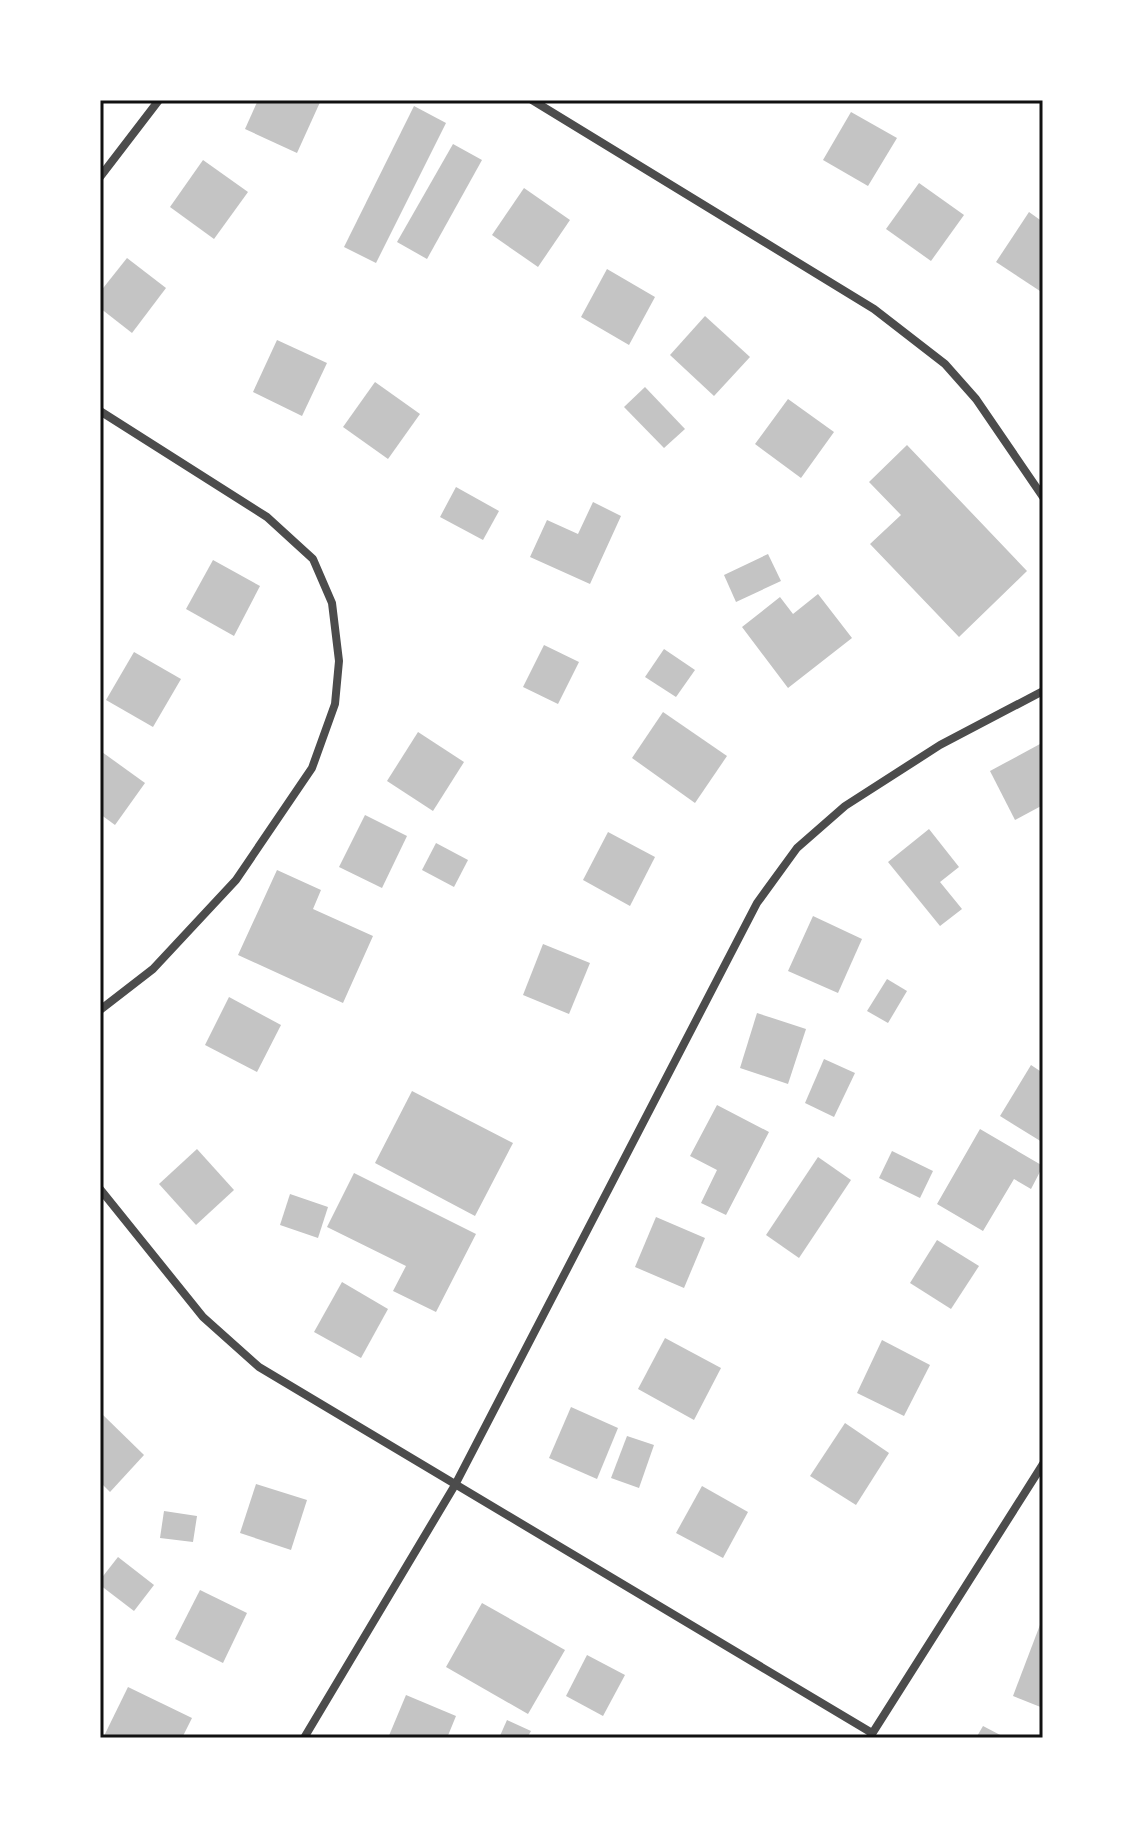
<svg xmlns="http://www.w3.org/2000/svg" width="1143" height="1838" viewBox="0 0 1143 1838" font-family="'Noto Sans',sans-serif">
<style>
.building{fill:#c4c4c4}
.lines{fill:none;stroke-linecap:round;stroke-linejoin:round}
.minor{stroke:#4c4c4c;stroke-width:8}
.neatline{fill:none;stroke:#111;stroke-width:3}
</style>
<rect width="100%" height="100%" fill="#fff"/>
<g class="building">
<path d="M 258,100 L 321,100 L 297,153 L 245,129 Z"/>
<path d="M 414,106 L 446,123 L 376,263 L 344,247 Z"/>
<path d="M 851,112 L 897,138 L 868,186 L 823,160 Z"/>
<path d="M 453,144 L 482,160 L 427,259 L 397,242 Z"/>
<path d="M 203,160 L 248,192 L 214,239 L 170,207 Z"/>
<path d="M 919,183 L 964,215 L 931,261 L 886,229 Z"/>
<path d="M 524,188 L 570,220 L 538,267 L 492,235 Z"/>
<path d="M 1029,212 L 1043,222 L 1043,293 L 996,262 Z"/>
<path d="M 127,258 L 166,288 L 132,333 L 100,308 L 100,292 Z"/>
<path d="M 607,269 L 655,297 L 629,345 L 581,317 Z"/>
<path d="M 705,316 L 750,357 L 714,396 L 670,355 Z"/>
<path d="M 277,340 L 327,363 L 302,416 L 253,392 Z"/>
<path d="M 375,382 L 420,414 L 388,459 L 343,427 Z"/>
<path d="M 645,387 L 685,429 L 664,448 L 624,407 Z"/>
<path d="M 788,399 L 834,432 L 801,478 L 755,444 Z"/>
<path d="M 907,445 L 1027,571 L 959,637 L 870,544 L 901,515 L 869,482 Z"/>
<path d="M 456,487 L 499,511 L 483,540 L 440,517 Z"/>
<path d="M 593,502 L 621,516 L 590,584 L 530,557 L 547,520 L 578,534 Z"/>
<path d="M 768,554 L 781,581 L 736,602 L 724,575 Z"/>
<path d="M 213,560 L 260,586 L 234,636 L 186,609 Z"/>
<path d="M 818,594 L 852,638 L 788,688 L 742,627 L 780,597 L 793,614 Z"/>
<path d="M 544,645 L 579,662 L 558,704 L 523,687 Z"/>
<path d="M 664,649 L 695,670 L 676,697 L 645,677 Z"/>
<path d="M 134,652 L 181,679 L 153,727 L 106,700 Z"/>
<path d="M 663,712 L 727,756 L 695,803 L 632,758 Z"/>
<path d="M 418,732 L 464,762 L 433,811 L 387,781 Z"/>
<path d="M 1040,744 L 1043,750 L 1043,805 L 1015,820 L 990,771 Z"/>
<path d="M 102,752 L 145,783 L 115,825 L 100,814 L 100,756 Z"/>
<path d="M 365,815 L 407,836 L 382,888 L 339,867 Z"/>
<path d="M 929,829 L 959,867 L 940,882 L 962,909 L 940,926 L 888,862 Z"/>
<path d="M 608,832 L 655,857 L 630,906 L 583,880 Z"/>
<path d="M 436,843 L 468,860 L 454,887 L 422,870 Z"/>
<path d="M 277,870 L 321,890 L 313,909 L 373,936 L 343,1003 L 238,955 Z"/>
<path d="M 813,916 L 862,939 L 838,993 L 788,971 Z"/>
<path d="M 543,944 L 590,963 L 569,1014 L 523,995 Z"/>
<path d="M 887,979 L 907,991 L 888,1023 L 867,1011 Z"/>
<path d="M 229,997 L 281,1025 L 257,1072 L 205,1045 Z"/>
<path d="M 757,1013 L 806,1029 L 788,1084 L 740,1068 Z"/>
<path d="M 824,1059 L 855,1073 L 834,1117 L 805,1103 Z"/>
<path d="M 1031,1065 L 1043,1073 L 1042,1142 L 1000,1116 Z"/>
<path d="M 412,1091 L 513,1143 L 475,1216 L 375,1163 Z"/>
<path d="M 717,1105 L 769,1132 L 726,1215 L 701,1203 L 717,1170 L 690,1156 Z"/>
<path d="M 980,1129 L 1043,1166 L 1031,1189 L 1014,1179 L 983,1231 L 937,1204 Z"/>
<path d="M 197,1149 L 234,1190 L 196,1225 L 159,1184 Z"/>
<path d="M 892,1151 L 933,1171 L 920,1198 L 879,1178 Z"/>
<path d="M 818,1157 L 851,1180 L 799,1258 L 766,1235 Z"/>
<path d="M 354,1173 L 476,1234 L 436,1312 L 393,1291 L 406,1266 L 327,1227 Z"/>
<path d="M 290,1194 L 328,1207 L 318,1238 L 280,1225 Z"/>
<path d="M 656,1217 L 705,1238 L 684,1288 L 635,1267 Z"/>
<path d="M 937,1240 L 979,1266 L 951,1309 L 910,1283 Z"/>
<path d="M 342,1282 L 388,1309 L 361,1358 L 314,1332 Z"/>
<path d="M 665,1338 L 721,1368 L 694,1420 L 638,1389 Z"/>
<path d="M 882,1340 L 930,1365 L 904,1416 L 857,1393 Z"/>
<path d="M 571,1407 L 618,1428 L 597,1479 L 549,1458 Z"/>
<path d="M 102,1414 L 144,1455 L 110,1492 L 100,1482 L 100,1417 Z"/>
<path d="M 845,1423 L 889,1453 L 856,1505 L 810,1476 Z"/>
<path d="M 627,1436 L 654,1445 L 639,1488 L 611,1478 Z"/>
<path d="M 256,1484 L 307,1500 L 291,1550 L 240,1533 Z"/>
<path d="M 702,1486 L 748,1512 L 723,1558 L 676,1533 Z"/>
<path d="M 164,1511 L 197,1516 L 193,1542 L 160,1538 Z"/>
<path d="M 118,1557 L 154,1585 L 134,1611 L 100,1585 L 100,1580 Z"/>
<path d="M 200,1590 L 247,1613 L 223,1663 L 175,1639 Z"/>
<path d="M 482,1603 L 565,1650 L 528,1714 L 446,1667 Z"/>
<path d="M 1043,1617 L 1043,1708 L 1013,1696 Z"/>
<path d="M 587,1655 L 625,1675 L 603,1716 L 566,1696 Z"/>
<path d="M 128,1687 L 192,1718 L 182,1738 L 103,1738 Z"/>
<path d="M 406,1695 L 456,1716 L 447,1738 L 388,1738 Z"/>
<path d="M 507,1720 L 531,1731 L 527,1738 L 499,1738 Z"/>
<path d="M 983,1726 L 1006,1738 L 976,1738 Z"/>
</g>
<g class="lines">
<g class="minor">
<path d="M 532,100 L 874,309 L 945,364 L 976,399 L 1043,497"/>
<path d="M 100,177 L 159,100"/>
<path d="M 100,411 L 267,517 L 313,559 L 332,603 L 339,661 L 335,704 L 312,768 L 236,880 L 153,969 L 100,1010"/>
<path d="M 100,1189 L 203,1317 L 259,1367 L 872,1733"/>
<path d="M 870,1737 L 1043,1464"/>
<path d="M 304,1738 L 455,1485 L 757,903 L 797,848 L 845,806 L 940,745 L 1043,691"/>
</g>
</g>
<rect width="1143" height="1838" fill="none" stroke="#ffffff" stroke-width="204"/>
<rect x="102" y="102" width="939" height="1634" class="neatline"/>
</svg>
